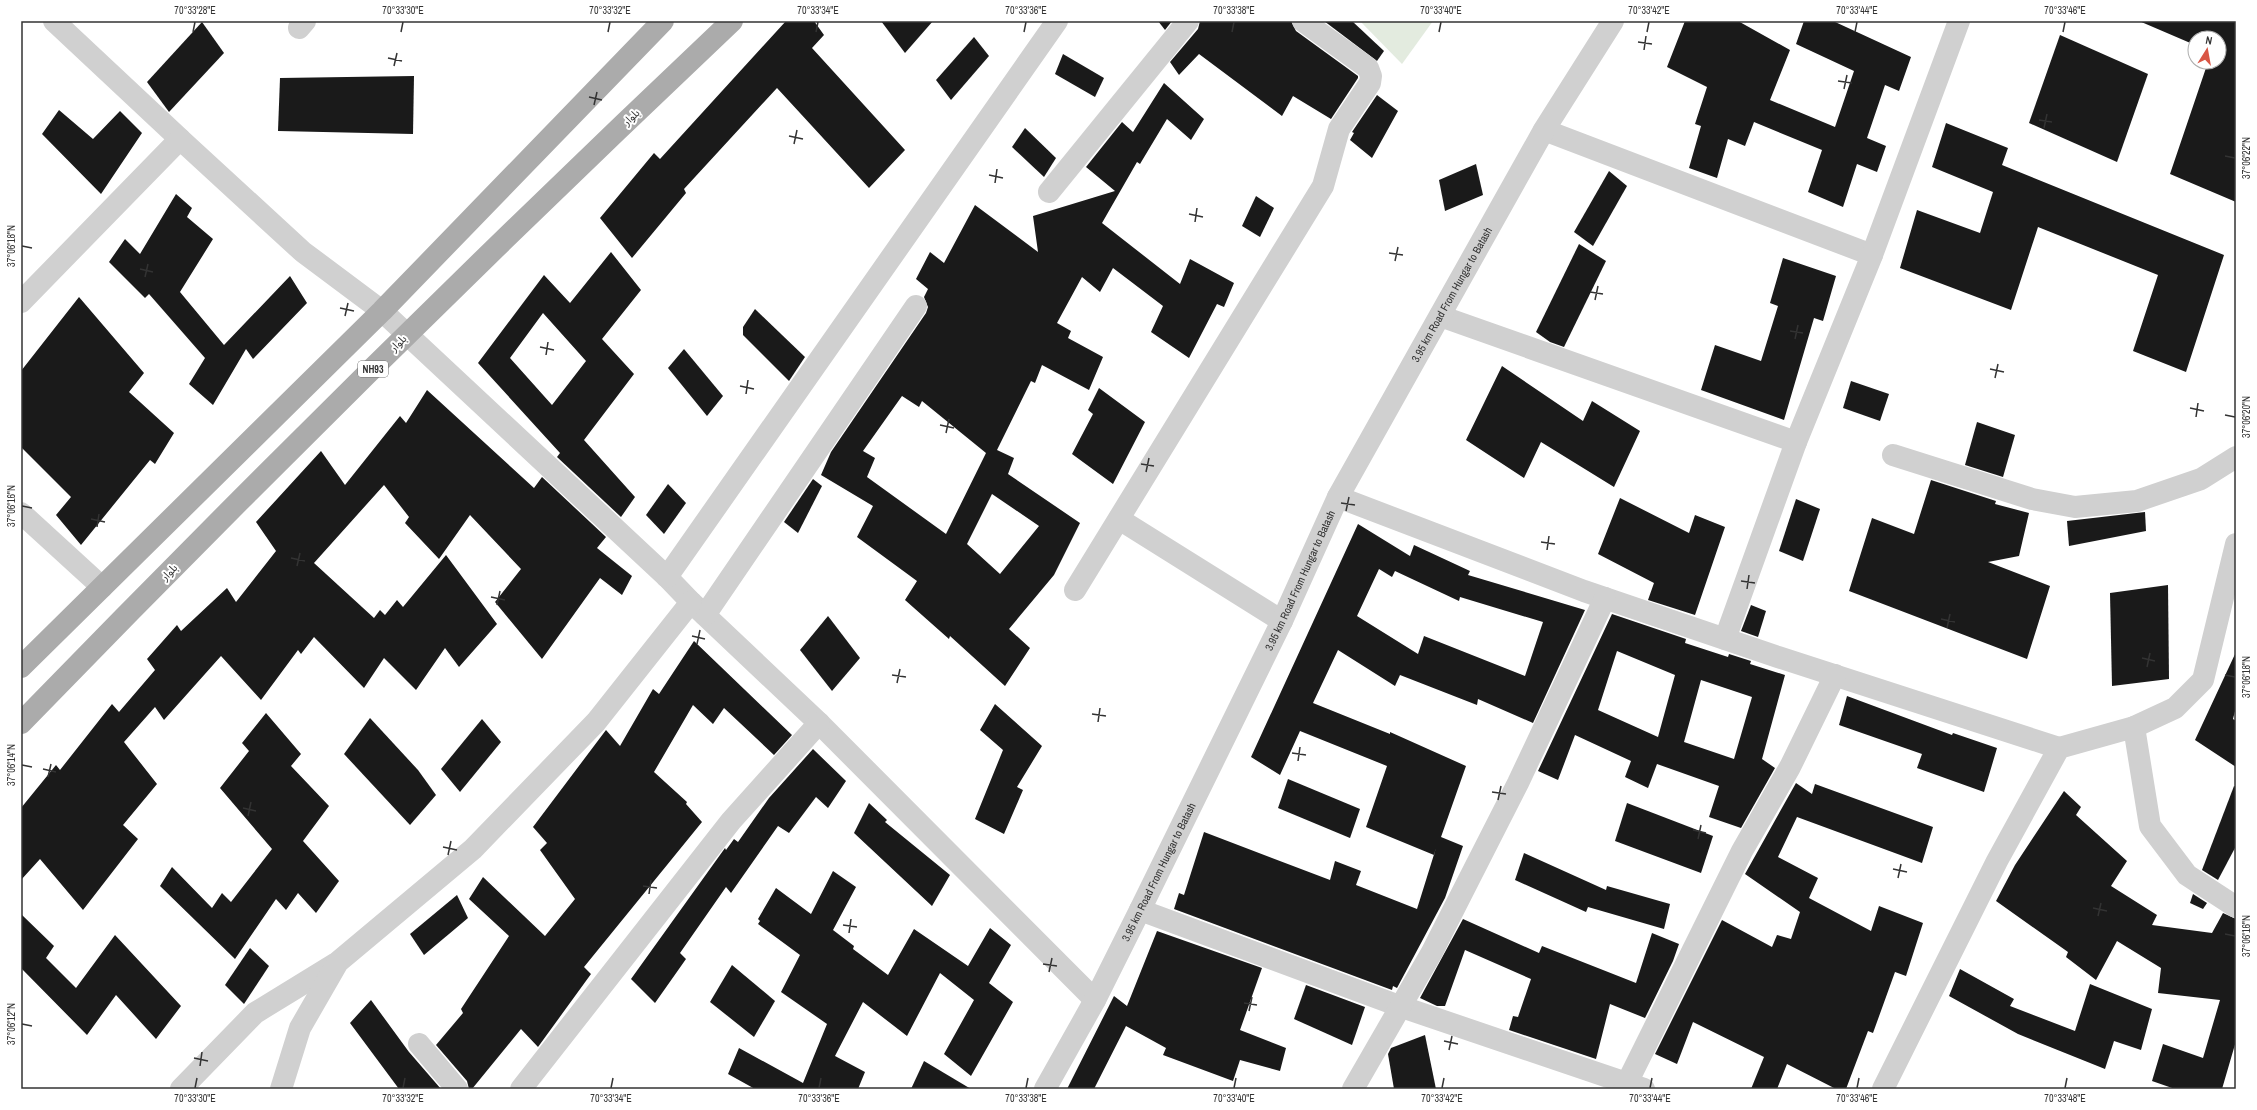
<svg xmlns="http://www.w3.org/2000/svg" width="2257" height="1110" viewBox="0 0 2257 1110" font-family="'Archivo Narrow','Noto Sans Arabic',sans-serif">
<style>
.green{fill:#e3ebdf}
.building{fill:#1a1a1a;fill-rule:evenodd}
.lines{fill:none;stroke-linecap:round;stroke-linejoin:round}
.minor{stroke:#d0d0d0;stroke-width:22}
.tertiary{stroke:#d0d0d0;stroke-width:22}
.primary{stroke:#ababab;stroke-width:22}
.ticks{fill:none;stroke:#333;stroke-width:1.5}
.labels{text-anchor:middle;stroke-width:4;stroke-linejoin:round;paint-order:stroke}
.shield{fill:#fff;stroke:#707070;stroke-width:1}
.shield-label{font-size:10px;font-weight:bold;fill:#333}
.street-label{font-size:11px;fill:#333;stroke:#fff}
.neatline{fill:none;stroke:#333;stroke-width:1.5}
.ticks-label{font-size:10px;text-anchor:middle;fill:#333}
</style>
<rect width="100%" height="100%" fill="#fff"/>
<path class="green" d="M 1360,21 L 1433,21 L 1402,64 Z"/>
<g class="building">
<path d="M 786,21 L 814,21 L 824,35 L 812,48 L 905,150 L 869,188 L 777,88 L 684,189 L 686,193 L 632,258 L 600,218 L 654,153 L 660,159 Z"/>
<path d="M 881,21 L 933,21 L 905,53 Z"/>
<path d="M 1158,21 L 1172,21 L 1165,30 Z"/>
<path d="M 1200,21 L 1291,21 L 1296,31 L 1358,76 L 1358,78 L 1331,119 L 1293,96 L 1282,116 L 1199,54 L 1179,75 L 1170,62 L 1198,29 Z"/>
<path d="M 1324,21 L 1352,21 L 1384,51 L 1377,61 Z"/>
<path d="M 1685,21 L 1738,21 L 1790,50 L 1770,100 L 1835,127 L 1854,71 L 1796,44 L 1804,21 L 1833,21 L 1911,57 L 1899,91 L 1885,85 L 1867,138 L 1886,146 L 1877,172 L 1857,164 L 1843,207 L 1808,192 L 1822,150 L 1754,122 L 1745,146 L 1728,139 L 1717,178 L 1689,168 L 1701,126 L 1695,124 L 1707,87 L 1667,67 Z"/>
<path d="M 2139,21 L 2236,21 L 2236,202 L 2170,174 L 2208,62 L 2219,62 L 2219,38 L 2195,38 L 2195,45 Z"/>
<path d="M 202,22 L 224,53 L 169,112 L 147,82 Z"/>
<path d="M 2060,35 L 2148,74 L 2117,162 L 2029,123 Z"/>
<path d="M 974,37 L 989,56 L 951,100 L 936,80 Z"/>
<path d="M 1063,54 L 1104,78 L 1095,97 L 1055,74 Z"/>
<path d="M 414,76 L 413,134 L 278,131 L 280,78 Z"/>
<path d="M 1164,83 L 1204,119 L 1191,140 L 1167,119 L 1140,164 L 1137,162 L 1102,223 L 1180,284 L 1190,259 L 1234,283 L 1224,307 L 1217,304 L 1189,358 L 1151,332 L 1163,306 L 1113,268 L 1100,292 L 1082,277 L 1057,323 L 1071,331 L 1068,338 L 1103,357 L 1089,390 L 1042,365 L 1035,383 L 1031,381 L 997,450 L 1014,458 L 1008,474 L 1080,523 L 1054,575 L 1009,629 L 1030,648 L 1005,686 L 950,636 L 949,639 L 905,600 L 917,581 L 857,537 L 873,506 L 821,475 L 831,452 L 926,313 L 928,307 L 924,297 L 928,289 L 916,279 L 930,252 L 944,263 L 975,205 L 1038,252 L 1033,216 L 1115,191 L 1086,167 L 1122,122 L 1133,132 ZM 902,396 L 919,407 L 922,401 L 986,453 L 946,534 L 867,477 L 875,458 L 863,451 ZM 992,494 L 1039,526 L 1000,574 L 967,544 Z"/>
<path d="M 1377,95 L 1398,111 L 1372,158 L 1350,140 L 1354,133 L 1352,132 Z"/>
<path d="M 59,110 L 93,139 L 120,111 L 142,133 L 101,194 L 42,134 Z"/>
<path d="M 1946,123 L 2008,148 L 2002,165 L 2224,255 L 2186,372 L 2133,351 L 2158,275 L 2038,227 L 2011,310 L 1900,268 L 1917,210 L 1980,233 L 1993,192 L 1932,167 Z"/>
<path d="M 1025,128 L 1056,158 L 1044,177 L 1012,147 Z"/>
<path d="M 1476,164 L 1483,195 L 1445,211 L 1439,180 Z"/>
<path d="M 1609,171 L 1627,186 L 1593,246 L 1574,232 Z"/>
<path d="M 176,194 L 192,208 L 187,217 L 213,239 L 180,292 L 224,345 L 290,276 L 307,303 L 253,359 L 246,349 L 213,405 L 189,384 L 205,358 L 149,294 L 145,298 L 109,262 L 125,239 L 140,254 Z"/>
<path d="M 1256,196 L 1274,208 L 1260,237 L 1242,226 Z"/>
<path d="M 1579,244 L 1606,261 L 1564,347 L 1550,342 L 1536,332 Z"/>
<path d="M 611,252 L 641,290 L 602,339 L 634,374 L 584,440 L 635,497 L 621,517 L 557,457 L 560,453 L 478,363 L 544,275 L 570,303 ZM 543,313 L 586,361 L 552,405 L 510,358 Z"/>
<path d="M 1783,258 L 1836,276 L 1823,321 L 1814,318 L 1784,420 L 1701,390 L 1715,345 L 1761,361 L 1778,306 L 1770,303 Z"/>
<path d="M 79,297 L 144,373 L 129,392 L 174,433 L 155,464 L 150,460 L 81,545 L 56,515 L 71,497 L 21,447 L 21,371 Z"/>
<path d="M 755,309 L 805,357 L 789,381 L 743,335 L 743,327 Z"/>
<path d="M 684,349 L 723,396 L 707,416 L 668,368 Z"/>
<path d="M 1502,366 L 1583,421 L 1592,401 L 1640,431 L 1614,487 L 1541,442 L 1524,478 L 1466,440 Z"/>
<path d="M 1851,381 L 1889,394 L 1880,421 L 1843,408 Z"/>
<path d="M 1099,388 L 1145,422 L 1113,484 L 1072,454 L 1093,414 L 1088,410 Z"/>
<path d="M 427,390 L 534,488 L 542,477 L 606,537 L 597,548 L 632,576 L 622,595 L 600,578 L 542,659 L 495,602 L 521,569 L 470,515 L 439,559 L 405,523 L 409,517 L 384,485 L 314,563 L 374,618 L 380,610 L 385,615 L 397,600 L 403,607 L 446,555 L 497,624 L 459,667 L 445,648 L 416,690 L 384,658 L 364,688 L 314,637 L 301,654 L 298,650 L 261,700 L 221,656 L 164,720 L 155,707 L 124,742 L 157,784 L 123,825 L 138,839 L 83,910 L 40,859 L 21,880 L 21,808 L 56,765 L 60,770 L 112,704 L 119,712 L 155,670 L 147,659 L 177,625 L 181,631 L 227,588 L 236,602 L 276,551 L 256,522 L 321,451 L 345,485 L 400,416 L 406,423 Z"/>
<path d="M 1977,422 L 2015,435 L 2003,477 L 1965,465 Z"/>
<path d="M 813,479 L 822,486 L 798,533 L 784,522 Z"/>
<path d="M 1931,480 L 1996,501 L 1995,504 L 2029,513 L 2019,556 L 1988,562 L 2050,586 L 2027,659 L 1849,591 L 1872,518 L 1914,534 Z"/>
<path d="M 668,484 L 686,503 L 664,534 L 646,515 Z"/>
<path d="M 1620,498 L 1689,533 L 1695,515 L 1725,527 L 1695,615 L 1648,600 L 1654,583 L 1598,554 Z"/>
<path d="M 1796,499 L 1820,509 L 1803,561 L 1779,551 Z"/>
<path d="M 2145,512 L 2146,531 L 2069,546 L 2067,521 Z"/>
<path d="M 1358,524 L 1410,556 L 1414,545 L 1470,571 L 1468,575 L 1585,610 L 1533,723 L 1478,699 L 1477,705 L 1400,675 L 1395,686 L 1338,650 L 1313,703 L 1390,734 L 1390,732 L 1466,766 L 1441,837 L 1463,846 L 1445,898 L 1397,988 L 1393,986 L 1392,990 L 1174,909 L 1179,893 L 1184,895 L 1204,832 L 1330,880 L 1335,861 L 1361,871 L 1356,885 L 1417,909 L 1436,848 L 1434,855 L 1366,827 L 1387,766 L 1300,731 L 1280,775 L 1251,757 ZM 1379,569 L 1392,577 L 1395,571 L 1459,601 L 1460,597 L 1543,622 L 1525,676 L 1424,636 L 1418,654 L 1357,616 Z"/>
<path d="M 2168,585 L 2169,679 L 2112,686 L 2110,593 Z"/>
<path d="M 1751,605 L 1766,611 L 1758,637 L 1741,631 Z"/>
<path d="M 1612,614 L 1686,639 L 1685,643 L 1728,657 L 1729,654 L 1751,661 L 1750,664 L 1785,675 L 1762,759 L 1775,768 L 1741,828 L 1709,817 L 1719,786 L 1657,764 L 1648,788 L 1625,777 L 1631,761 L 1575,735 L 1558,780 L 1538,771 ZM 1617,651 L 1675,675 L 1658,737 L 1598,710 ZM 1701,680 L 1752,697 L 1734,759 L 1684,742 Z"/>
<path d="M 828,616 L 860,658 L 832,691 L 800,650 Z"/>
<path d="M 694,641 L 792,735 L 774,755 L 724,708 L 713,724 L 693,705 L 654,772 L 687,802 L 686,804 L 702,822 L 584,967 L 591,974 L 538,1047 L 521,1029 L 472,1089 L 469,1089 L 467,1081 L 436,1045 L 463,1013 L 461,1009 L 509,936 L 469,899 L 483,877 L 545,936 L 575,899 L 540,850 L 547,843 L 533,827 L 606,730 L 620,746 L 653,689 L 659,694 Z"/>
<path d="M 2236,652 L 2236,707 L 2233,719 L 2236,721 L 2236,767 L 2195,740 Z"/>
<path d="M 1847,696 L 1952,735 L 1953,733 L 1997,748 L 1984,792 L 1917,768 L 1922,754 L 1839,725 Z"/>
<path d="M 995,704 L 1042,746 L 1017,787 L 1023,790 L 1004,834 L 975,819 L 1003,750 L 980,730 Z"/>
<path d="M 266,713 L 301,754 L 291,766 L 329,806 L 303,841 L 339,881 L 316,913 L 298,893 L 286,910 L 276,899 L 235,959 L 160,886 L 172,867 L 212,908 L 222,893 L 231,902 L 272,849 L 220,788 L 249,751 L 242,743 Z"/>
<path d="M 370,718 L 418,770 L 436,795 L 410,825 L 344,754 Z"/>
<path d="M 482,719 L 501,742 L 460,792 L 441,769 Z"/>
<path d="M 813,749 L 846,781 L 828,808 L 816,797 L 789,833 L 778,826 L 731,893 L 726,887 L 680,953 L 686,959 L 655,1003 L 631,979 L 725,848 L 726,850 L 734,839 L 738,842 L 769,798 Z"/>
<path d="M 1288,779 L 1360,809 L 1350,838 L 1278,808 Z"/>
<path d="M 1796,783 L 1812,794 L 1815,784 L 1933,827 L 1922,863 L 1797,817 L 1778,857 L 1818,878 L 1809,898 L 1871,931 L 1879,906 L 1923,923 L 1906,976 L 1895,972 L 1873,1033 L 1868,1031 L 1846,1089 L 1836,1089 L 1787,1064 L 1777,1089 L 1751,1089 L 1764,1057 L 1693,1022 L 1677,1064 L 1655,1054 L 1722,920 L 1772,947 L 1777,935 L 1791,939 L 1800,912 L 1745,874 Z"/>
<path d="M 2234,786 L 2236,787 L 2236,846 L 2218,880 L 2202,870 Z"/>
<path d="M 2064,791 L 2081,807 L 2076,815 L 2127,861 L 2111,886 L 2157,915 L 2152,925 L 2212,933 L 2223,913 L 2236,919 L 2236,1041 L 2222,1089 L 2175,1089 L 2152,1081 L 2163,1044 L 2203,1058 L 2220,1000 L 2158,993 L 2161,968 L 2117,941 L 2096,980 L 2066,957 L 2068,952 L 1996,901 L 2015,865 Z"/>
<path d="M 869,803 L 887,820 L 885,822 L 950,875 L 932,906 L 854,833 Z"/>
<path d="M 1627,803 L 1713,836 L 1701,873 L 1615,841 Z"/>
<path d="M 1524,853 L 1606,890 L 1607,886 L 1670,904 L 1664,929 L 1588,907 L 1586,912 L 1515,880 Z"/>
<path d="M 833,871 L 856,887 L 833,930 L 854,946 L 853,949 L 888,975 L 914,929 L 968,966 L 990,928 L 1011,945 L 989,983 L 1013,1002 L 971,1076 L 944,1054 L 974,1000 L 940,973 L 907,1036 L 863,1002 L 835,1056 L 865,1072 L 858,1089 L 755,1089 L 728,1074 L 739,1048 L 803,1083 L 827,1024 L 781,992 L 800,955 L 758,924 L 760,921 L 758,919 L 776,888 L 811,914 Z"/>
<path d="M 2193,894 L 2207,903 L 2203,909 L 2190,903 Z"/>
<path d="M 457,895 L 468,918 L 424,955 L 410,934 Z"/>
<path d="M 21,914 L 54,946 L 46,958 L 76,988 L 115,935 L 181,1006 L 156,1039 L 116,995 L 87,1035 L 21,968 Z"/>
<path d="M 1463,919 L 1539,953 L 1542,946 L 1636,983 L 1652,933 L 1679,944 L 1673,961 L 1645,1018 L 1610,1004 L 1596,1059 L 1509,1030 L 1513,1016 L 1518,1017 L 1531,979 L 1465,950 L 1445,1006 L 1437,1006 L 1420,998 Z"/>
<path d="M 1157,931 L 1262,968 L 1240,1030 L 1286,1048 L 1280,1071 L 1240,1060 L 1233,1081 L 1163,1055 L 1166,1048 L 1126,1026 L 1094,1089 L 1067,1089 L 1114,996 L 1127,1006 Z"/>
<path d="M 250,948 L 269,966 L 244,1004 L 225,985 Z"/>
<path d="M 732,965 L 775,1001 L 754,1037 L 710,1002 Z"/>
<path d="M 1960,969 L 2014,999 L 2010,1006 L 2075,1031 L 2090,984 L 2152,1009 L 2141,1050 L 2114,1041 L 2105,1069 L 2018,1034 L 1949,996 Z"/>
<path d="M 1306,985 L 1365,1007 L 1352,1045 L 1294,1019 Z"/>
<path d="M 371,1000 L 409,1052 L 441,1089 L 399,1089 L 350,1023 Z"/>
<path d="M 1425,1035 L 1436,1089 L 1394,1089 L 1388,1054 L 1391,1048 Z"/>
<path d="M 924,1061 L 971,1089 L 911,1089 Z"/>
</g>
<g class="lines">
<g class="minor">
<path d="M 54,21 L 180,139"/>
<path d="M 299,28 L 305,21"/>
<path d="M 1544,130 L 1872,255"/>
<path d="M 1049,192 L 1188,21"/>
<path d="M 21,302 L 180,139 L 303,252 L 382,311 L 667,577 L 691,602 L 819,723 L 1095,1000"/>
<path d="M 1440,316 L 1796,442"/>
<path d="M 1893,455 L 2032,499 L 2075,507 L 2137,501 L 2201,479 L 2236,457"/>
<path d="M 1338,497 L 1584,591 L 1778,657 L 2059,748"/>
<path d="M 21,513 L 102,587"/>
<path d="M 1119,519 L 1282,621"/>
<path d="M 667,577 L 1057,21"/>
<path d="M 1075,590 L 1323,186 L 1339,129 L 1370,83 L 1371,76 L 1368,68 L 1303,21"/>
<path d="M 705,615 L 916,306"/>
<path d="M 1725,639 L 1796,442 L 1872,255 L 1959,21"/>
<path d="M 2134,727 L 2150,826 L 2187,875 L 2236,907"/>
<path d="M 1140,910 L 1402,1007 L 1644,1089"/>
<path d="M 419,1044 L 457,1089"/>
<path d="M 181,1089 L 255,1013 L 335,964"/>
<path d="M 281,1089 L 300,1028 L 338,962 L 473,849 L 596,722 L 691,602"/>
<path d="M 521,1089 L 731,821 L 819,723"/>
<path d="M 1353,1089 L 1432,952 L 1518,783 L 1605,598"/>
<path d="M 1624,1089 L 1742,851 L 1790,767 L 1835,675"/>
<path d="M 1883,1089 L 1997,861 L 2059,748 L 2134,727 L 2175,708 L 2203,680 L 2236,544"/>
</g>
<path class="tertiary" id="s1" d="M 1045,1089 L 1095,1000 L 1140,910 L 1282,621 L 1338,497 L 1544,130 L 1613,21"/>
<g class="primary">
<path d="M 21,667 L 382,311 L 663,21"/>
<path d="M 21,723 C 253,484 490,250 732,21"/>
</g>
</g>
<path class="ticks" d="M 193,32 L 195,22M 401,32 L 403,22M 608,32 L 610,22M 816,32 L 818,22M 1024,32 L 1026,22M 1232,32 L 1234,22M 1439,32 L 1441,22M 1647,32 L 1649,22M 1855,32 L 1857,22M 2063,32 L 2065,22M 1638,42 L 1652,44M 1644,50 L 1646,36M 388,58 L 402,61M 394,66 L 397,53M 1838,81 L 1852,83M 1844,89 L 1847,75M 589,97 L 602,100M 594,105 L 597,92M 2039,120 L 2052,122M 2044,128 L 2047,114M 789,136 L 803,139M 794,144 L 797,130M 2225,156 L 2235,158M 989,175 L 1003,178M 995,183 L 997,169M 1189,214 L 1203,217M 1195,222 L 1197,208M 22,246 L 32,248M 1389,253 L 1403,255M 1395,261 L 1398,247M 140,269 L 153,272M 145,277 L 148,264M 1590,292 L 1603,294M 1595,300 L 1598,286M 340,308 L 354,311M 345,316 L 348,303M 1790,331 L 1803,333M 1795,339 L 1798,325M 540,347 L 554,350M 546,355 L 548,342M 1990,369 L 2004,372M 1995,378 L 1998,364M 740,386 L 754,389M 746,394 L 748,380M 2190,408 L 2204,411M 2225,415 L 2235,417M 2196,417 L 2198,403M 940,425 L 954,428M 946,433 L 949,419M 1141,464 L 1154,466M 1146,472 L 1149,458M 1341,503 L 1355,505M 22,506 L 32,508M 1346,511 L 1349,497M 91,519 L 105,522M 97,527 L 99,514M 1541,542 L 1555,544M 1547,550 L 1549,536M 291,558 L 305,561M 297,566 L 300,553M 1741,581 L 1755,583M 1747,589 L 1749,575M 491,597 L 505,600M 497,605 L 500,591M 1941,619 L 1955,622M 1947,628 L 1950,614M 692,636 L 705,639M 697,644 L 700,630M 2142,658 L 2155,661M 2147,667 L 2150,653M 892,675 L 906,677M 2225,675 L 2235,677M 897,683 L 900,669M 1092,714 L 1106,716M 1098,722 L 1100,708M 1292,753 L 1306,755M 1298,761 L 1300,747M 22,765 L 32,767M 43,769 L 56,772M 48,777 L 51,764M 1492,792 L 1506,794M 1498,800 L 1501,786M 243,808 L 256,811M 248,816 L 251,802M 1693,830 L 1706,833M 1698,839 L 1701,825M 443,847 L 457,850M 448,855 L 451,841M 1893,869 L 1907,872M 1898,878 L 1901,864M 643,886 L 657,888M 649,894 L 651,880M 2093,908 L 2107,911M 2098,916 L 2101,903M 843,925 L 857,927M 849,933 L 851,919M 2225,934 L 2235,936M 1043,964 L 1057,966M 1049,972 L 1052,958M 1244,1003 L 1257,1005M 1249,1011 L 1252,997M 22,1024 L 32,1026M 1444,1041 L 1458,1044M 1449,1050 L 1452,1036M 194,1058 L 208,1061M 200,1066 L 202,1052M 195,1088 L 197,1078M 403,1088 L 405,1078M 611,1088 L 613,1078M 819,1088 L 821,1078M 1026,1088 L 1028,1078M 1234,1088 L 1236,1078M 1442,1088 L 1444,1078M 1650,1088 L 1652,1078M 1857,1088 L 1859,1078M 2065,1088 L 2067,1078"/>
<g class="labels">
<rect class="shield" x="358" y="361" width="30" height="16" rx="3"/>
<g class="shield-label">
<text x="373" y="373">NH93</text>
</g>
<g class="street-label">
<text transform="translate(631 117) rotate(-44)" y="4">بلوار</text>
<text dy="4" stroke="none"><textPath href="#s1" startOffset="893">3.95 km Road From Hungar to Batash</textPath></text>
<text transform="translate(398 343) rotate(-45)" y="4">بلوار</text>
<text transform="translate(169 572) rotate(-46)" y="4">بلوار</text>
<text dy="4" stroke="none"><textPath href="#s1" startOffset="569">3.95 km Road From Hungar to Batash</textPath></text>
<text dy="4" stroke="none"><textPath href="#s1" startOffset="245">3.95 km Road From Hungar to Batash</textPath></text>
</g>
</g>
<rect width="2257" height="1110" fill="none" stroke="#ffffff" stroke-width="44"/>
<g transform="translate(2207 50) rotate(11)"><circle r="19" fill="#ffffff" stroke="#adadad"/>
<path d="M0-3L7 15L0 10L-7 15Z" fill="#d95645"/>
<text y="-6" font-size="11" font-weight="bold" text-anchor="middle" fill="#333333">N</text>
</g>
<rect x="22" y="22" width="2213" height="1066" class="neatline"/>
<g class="ticks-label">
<text x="195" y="14">70°33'28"E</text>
<text x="403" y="14">70°33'30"E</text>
<text x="610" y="14">70°33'32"E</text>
<text x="818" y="14">70°33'34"E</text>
<text x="1026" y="14">70°33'36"E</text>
<text x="1234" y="14">70°33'38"E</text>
<text x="1441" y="14">70°33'40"E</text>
<text x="1649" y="14">70°33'42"E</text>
<text x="1857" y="14">70°33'44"E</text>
<text x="2065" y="14">70°33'46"E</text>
<text transform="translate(2246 158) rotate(-90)" y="4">37°06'22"N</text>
<text transform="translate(11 246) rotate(-90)" y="4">37°06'18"N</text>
<text transform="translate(2246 417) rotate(-90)" y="4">37°06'20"N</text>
<text transform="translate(11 506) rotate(-90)" y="4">37°06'16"N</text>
<text transform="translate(2246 677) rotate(-90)" y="4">37°06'18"N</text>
<text transform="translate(11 765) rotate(-90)" y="4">37°06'14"N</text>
<text transform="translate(2246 936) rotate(-90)" y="4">37°06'16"N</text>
<text transform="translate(11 1024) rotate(-90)" y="4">37°06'12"N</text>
<text x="195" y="1102">70°33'30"E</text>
<text x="403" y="1102">70°33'32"E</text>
<text x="611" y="1102">70°33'34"E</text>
<text x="819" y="1102">70°33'36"E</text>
<text x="1026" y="1102">70°33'38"E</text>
<text x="1234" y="1102">70°33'40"E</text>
<text x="1442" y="1102">70°33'42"E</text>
<text x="1650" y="1102">70°33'44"E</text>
<text x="1857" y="1102">70°33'46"E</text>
<text x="2065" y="1102">70°33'48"E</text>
</g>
</svg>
